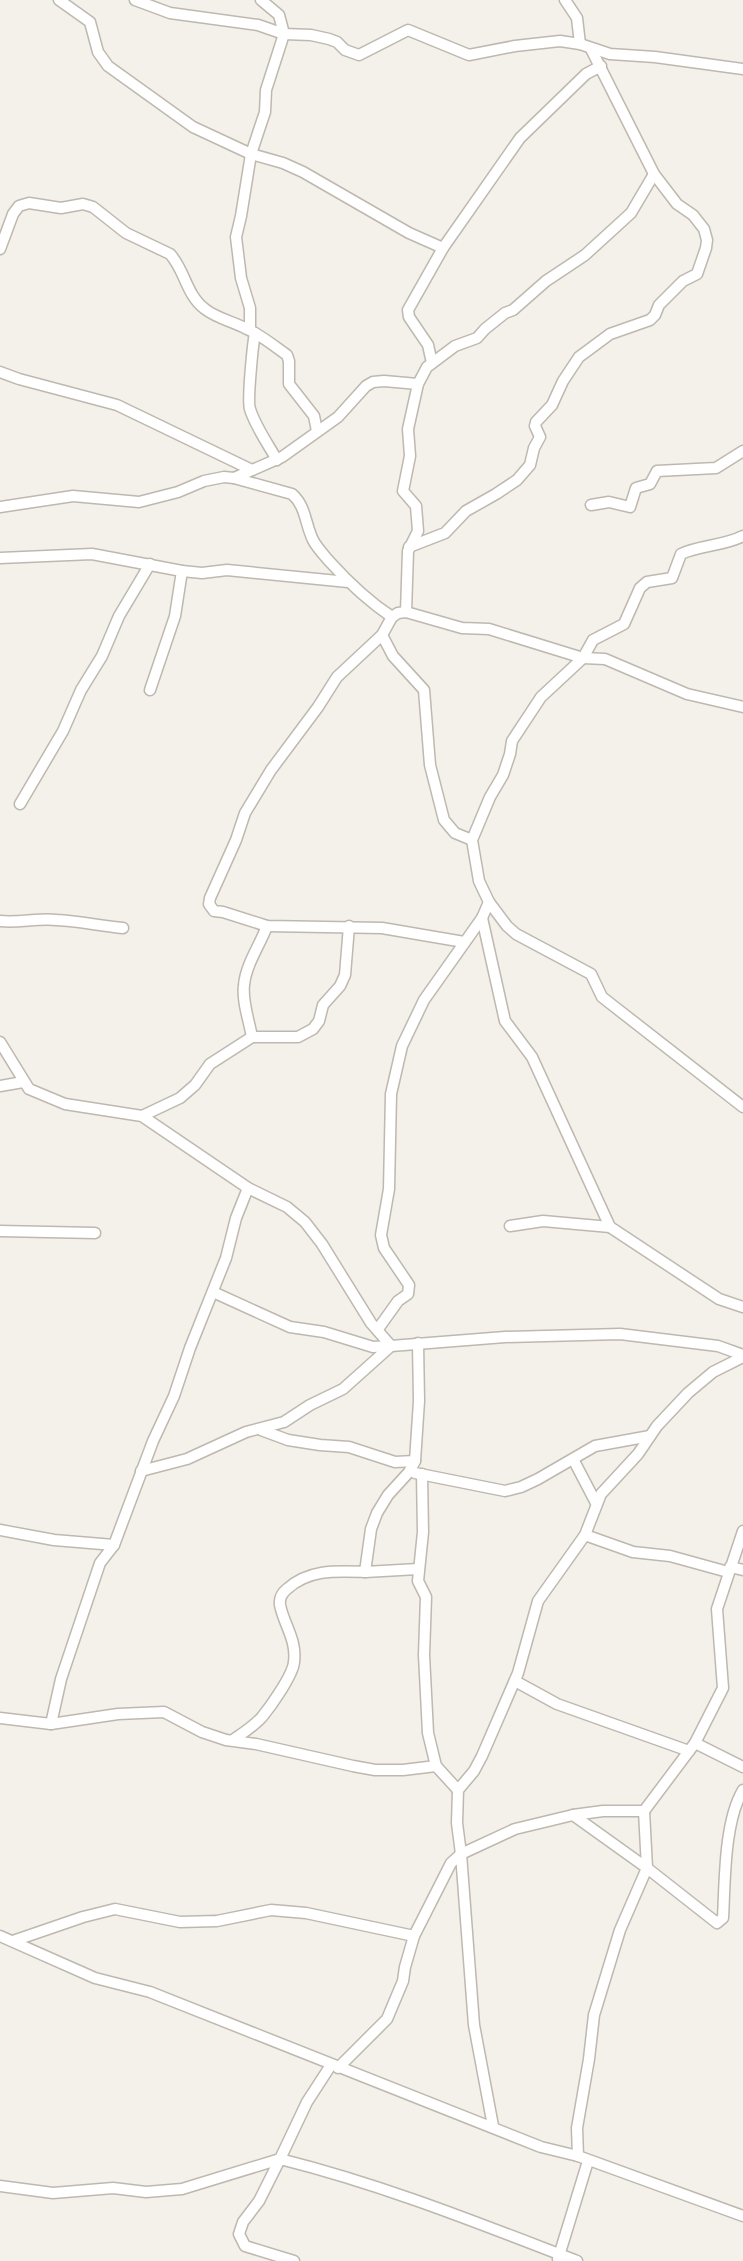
<svg xmlns="http://www.w3.org/2000/svg" width="743" height="2261" viewBox="0 0 743 2261" font-family="Helvetica,sans-serif">
<style>
.lines{fill:none;stroke-linecap:round;stroke-linejoin:round}
.minor-casing{stroke:#beb8af;stroke-width:13}
.minor{stroke:#fff;stroke-width:10}
</style>
<rect width="100%" height="100%" fill="#f4f1eb"/>
<g class="lines">
<g class="minor-casing">
<g id="minor">
<path d="M 59,0 L 90,22 L 98,52 L 108,66 L 193,127 L 251,154 L 283,163 L 303,172 L 409,233 L 443,248"/>
<path d="M 135,0 L 170,13 L 258,25 L 284,34 L 311,35 L 329,39 L 337,42 L 345,50 L 359,55 L 408,30 L 469,55 L 515,46 L 560,41 L 580,44 L 610,54 L 655,57 L 743,69"/>
<path d="M 565,0 L 577,18 L 580,44"/>
<path d="M 0,249 L 13,214 L 19,206 L 29,203 L 61,208 L 83,204 L 93,207 L 126,233 L 170,254 C 185,270 186,295 205,309 C 216,318 234,322 247,329 C 261,335 274,346 287,355 L 289,361 L 289,384 L 314,416 L 317,431"/>
<path d="M 250,329 L 250,308 L 241,278 L 236,237 L 241,216 L 251,154 L 265,112 L 266,90 L 284,34 L 279,15 L 261,0"/>
<path d="M 255,333 C 253,343 247,401 250,409 C 255,426 268,444 277,460"/>
<path d="M 432,363 L 428,345 L 409,317 L 408,310 L 443,248 L 520,138 L 586,74 L 601,66"/>
<path d="M 0,372 L 19,379 L 117,405 L 252,470"/>
<path d="M 234,478 L 292,494 C 306,506 305,524 313,540 C 317,548 324,555 330,562 C 349,583 368,601 392,617"/>
<path d="M 591,505 L 609,502 L 630,507 L 636,488 L 650,484 L 657,471 L 716,468 L 743,451"/>
<path d="M 0,507 L 73,496 L 139,502 L 178,492 L 204,481 L 224,477 L 234,478 L 282,457 L 338,417 L 366,386 L 373,382 L 384,381 L 418,384"/>
<path d="M 743,536 C 724,546 700,545 681,554 L 672,578 L 647,582 L 640,588 L 624,624 L 593,640 L 583,658 L 541,697 L 512,741 L 510,754 L 503,775 L 490,797 L 472,840 L 479,881 L 489,902 L 507,926 L 516,934 L 591,974 L 602,997 L 743,1107"/>
<path d="M 409,547 L 445,533 L 466,511 L 496,494 L 517,480 L 530,465 L 534,448 L 540,437 L 535,426 L 536,422 L 552,405 L 563,381 L 579,357 L 610,334 L 650,320 L 655,315 L 659,305 L 683,281 L 697,274 L 706,248 L 707,240 L 704,229 L 693,215 L 677,204 L 654,174 L 591,49"/>
<path d="M 0,558 L 92,554 L 182,571 L 202,573 L 227,570 L 348,582"/>
<path d="M 406,612 L 408,551 L 418,531 L 416,506 L 403,491 L 410,456 L 408,429 L 418,384 L 427,367 L 455,346 L 477,338 L 485,329 L 505,313 L 513,310 L 546,281 L 585,255 L 631,213 L 654,174"/>
<path d="M 382,635 L 393,656 L 424,690 L 430,765 L 444,820 L 455,833 L 472,840"/>
<path d="M 150,690 L 175,616 L 182,571"/>
<path d="M 20,804 L 63,731 L 81,690 L 102,656 L 119,616 L 150,564"/>
<path d="M 482,918 L 505,1021 L 532,1057 L 610,1227 L 719,1299 L 743,1307"/>
<path d="M 0,921 C 19,923 37,918 57,920 C 79,921 101,926 123,928"/>
<path d="M 464,942 L 382,928 L 267,926 L 223,912 L 214,911 L 209,904 L 210,898 L 236,840 L 245,813 L 271,770 L 318,707 L 337,677 L 382,635 L 392,617 L 398,613 L 406,612 L 462,628 L 489,629 L 583,658 L 605,659 L 687,694 L 743,707"/>
<path d="M 252,1037 C 249,1020 242,1002 244,985 C 246,964 260,945 267,926"/>
<path d="M 0,1042 L 29,1089 L 65,1104 L 142,1116 L 248,1188 L 287,1207 L 305,1222 L 322,1244 L 371,1323 L 391,1346 L 505,1337 L 620,1334 L 718,1346 L 743,1355"/>
<path d="M 0,1086 L 23,1082"/>
<path d="M 142,1116 L 180,1098 L 195,1085 L 210,1064 L 252,1037 L 298,1037 L 313,1029 L 319,1021 L 323,1005 L 340,986 L 345,975 L 349,926"/>
<path d="M 510,1226 L 543,1221 L 610,1227"/>
<path d="M 0,1231 L 95,1233"/>
<path d="M 213,1292 L 290,1327 L 324,1332 L 373,1347 L 391,1346"/>
<path d="M 378,1329 L 398,1301 L 408,1294 L 409,1285 L 384,1248 L 381,1235 L 389,1189 L 391,1094 L 402,1046 L 424,1000 L 482,918 L 489,902"/>
<path d="M 261,1430 L 288,1440 L 320,1445 L 349,1447 L 395,1462 L 415,1461"/>
<path d="M 573,1459 L 596,1503"/>
<path d="M 141,1471 L 187,1459 L 246,1432 L 284,1422 L 310,1405 L 343,1389 L 391,1346"/>
<path d="M 415,1473 L 505,1491 L 521,1487 L 538,1479 L 595,1446 L 650,1436"/>
<path d="M 422,1474 L 423,1532 L 418,1581 L 426,1597 L 424,1655 L 428,1733 L 436,1766"/>
<path d="M 0,1530 L 54,1540 L 114,1545"/>
<path d="M 585,1535 L 633,1552 L 670,1556 L 728,1572"/>
<path d="M 730,1567 L 743,1570"/>
<path d="M 365,1572 L 418,1569"/>
<path d="M 515,1681 L 557,1704 L 689,1751"/>
<path d="M 0,1718 L 51,1724 L 118,1714 L 164,1712 L 202,1732 L 226,1740 L 256,1744 L 353,1766 L 375,1770 L 403,1770 L 436,1766 L 458,1790"/>
<path d="M 51,1724 L 61,1679 L 100,1563 L 114,1545 L 153,1441 L 174,1396 L 190,1348 L 226,1258 L 236,1218 L 248,1188"/>
<path d="M 233,1740 C 243,1733 254,1726 262,1717 C 271,1706 293,1675 294,1662 C 297,1640 284,1625 280,1605 C 279,1598 282,1593 287,1589 C 309,1569 336,1571 365,1572 L 371,1529 L 377,1513 L 388,1495 L 409,1472 L 415,1461 L 419,1401 L 418,1343"/>
<path d="M 695,1743 L 743,1767"/>
<path d="M 573,1815 L 647,1868 L 717,1923 L 723,1918 C 725,1881 724,1822 743,1790"/>
<path d="M 0,1936 L 95,1978 L 150,1992 L 541,2147 L 578,2156 L 743,2216"/>
<path d="M 13,1941 L 83,1917 L 115,1909 L 180,1922 L 217,1921 L 271,1910 L 306,1913 L 414,1936"/>
<path d="M 338,2068 L 387,2019 L 403,1981 L 405,1967 L 414,1936 L 451,1863 L 461,1854 L 515,1829 L 573,1815 L 603,1811 L 644,1811 L 695,1743 L 723,1688 L 717,1609 L 743,1531"/>
<path d="M 493,2126 L 474,2025 L 461,1854 L 457,1823 L 458,1790 L 474,1771 L 482,1756 L 518,1673 L 538,1601 L 585,1535 L 601,1494 L 638,1454 L 657,1426 L 688,1393 L 713,1372 L 743,1357"/>
<path d="M 578,2156 L 577,2128 L 589,2059 L 594,2015 L 620,1930 L 647,1868 L 644,1811"/>
<path d="M 0,2186 L 53,2193 L 113,2188 L 146,2192 L 182,2189 L 280,2159 L 307,2102 L 331,2065"/>
<path d="M 558,2259 L 588,2161"/>
<path d="M 294,2261 L 245,2246 L 239,2234 L 243,2222 L 259,2201 L 280,2159 C 384,2185 478,2223 577,2261"/>
</g>
</g>
<use href="#minor" class="minor"/>
</g>
</svg>
